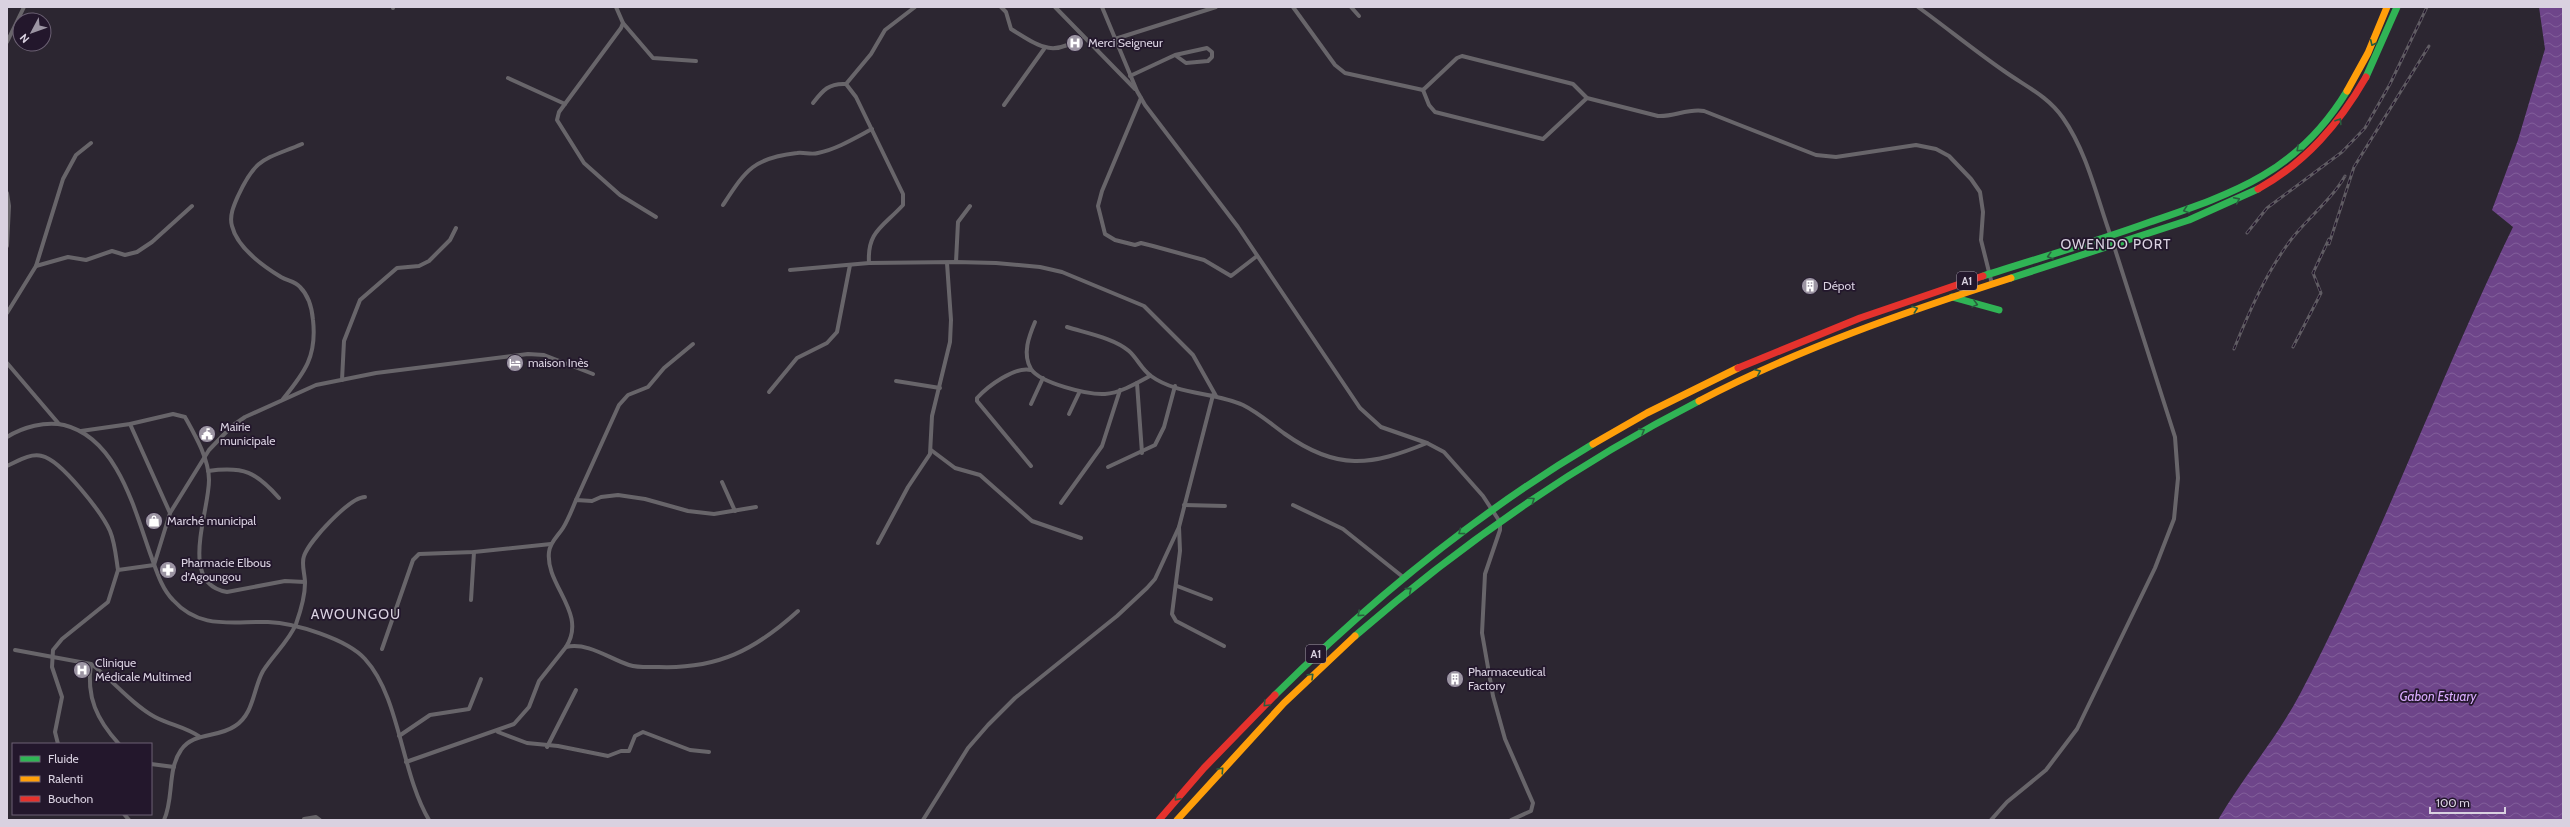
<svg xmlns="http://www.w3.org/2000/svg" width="2570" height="827" viewBox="0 0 2570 827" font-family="Cabin,sans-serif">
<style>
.water{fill:url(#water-waves)}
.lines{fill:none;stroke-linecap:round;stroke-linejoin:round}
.street{stroke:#68656a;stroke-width:4}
.fast{stroke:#30b455;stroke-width:7}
.slow{stroke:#ff9f0a;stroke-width:7}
.jam{stroke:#e5322d;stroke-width:7}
.rail-casing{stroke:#605c63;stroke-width:3}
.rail{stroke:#23172c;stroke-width:1.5;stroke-dasharray:4.5;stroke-linecap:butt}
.oneway{stroke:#295e3e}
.labels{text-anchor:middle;stroke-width:3.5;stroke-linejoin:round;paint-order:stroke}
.shield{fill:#23172c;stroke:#a299aa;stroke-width:1}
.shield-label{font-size:11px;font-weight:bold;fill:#d9d1e0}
.poi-label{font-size:12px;fill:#d9d1e0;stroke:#23172c;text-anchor:start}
.water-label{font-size:13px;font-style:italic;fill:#d9abfd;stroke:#23172c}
.quarter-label{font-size:14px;letter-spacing:1px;fill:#d9d1e0;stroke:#23172c}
</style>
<defs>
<pattern id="water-waves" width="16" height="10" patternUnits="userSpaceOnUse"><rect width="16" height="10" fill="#6e458a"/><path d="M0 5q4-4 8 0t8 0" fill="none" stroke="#825f9a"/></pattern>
</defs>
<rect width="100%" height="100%" fill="#2c2631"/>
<path class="water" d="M 2539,7 L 2563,7 L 2563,820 L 2218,820 C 2243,777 2277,738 2300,694 C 2380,543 2438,381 2513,227 L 2492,210 L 2518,140 L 2545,49 Z"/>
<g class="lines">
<g class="street">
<path d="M 616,7 L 623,23 L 621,28 L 559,112 L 557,120 L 584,163 L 620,195 L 656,217"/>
<path d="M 1001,7 L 1006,12 L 1011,29 C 1039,46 1052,58 1082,37"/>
<path d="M 1055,7 L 1135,89"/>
<path d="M 1102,7 L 1137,91 L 1145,105 L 1238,227 L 1360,408 L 1381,427 L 1427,443 L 1444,452 L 1483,496 L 1500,522 L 1500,530 L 1485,574 L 1482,633 L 1493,696 L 1505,739 L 1533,803 L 1531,811 L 1511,820"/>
<path d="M 1293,7 L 1335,65 L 1345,73 L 1423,90 L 1457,58 L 1462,56 L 1573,84 L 1587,98 L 1658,116 C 1674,117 1688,108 1704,111 L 1816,155 L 1836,157 L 1916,145 L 1936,149 L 1949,156 L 1971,179 L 1980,192 L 1983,212 L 1981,240 L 1992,284"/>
<path d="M 1351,7 L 1359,16"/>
<path d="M 1918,7 C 1947,28 1975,51 2004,71 C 2025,86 2048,96 2063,118 C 2087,152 2097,198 2111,237"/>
<path d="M 393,8 L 393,7"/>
<path d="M 623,23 L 653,58 L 696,61"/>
<path d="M 1115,39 L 1216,7"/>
<path d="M 7,42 L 24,7"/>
<path d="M 1130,76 L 1175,55 L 1207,48 L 1212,52 L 1212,57 L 1208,61 L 1186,63 L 1175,55"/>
<path d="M 508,78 L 565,104"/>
<path d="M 846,84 L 856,97 L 903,194 L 903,205 C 883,227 867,231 869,263"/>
<path d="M 1423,90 L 1429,105 L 1435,112 L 1543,139 L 1587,98"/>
<path d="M 1141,98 L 1102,191 L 1098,206 L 1105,234 L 1115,240 L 1135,245 L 1141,243 L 1153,246 L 1204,260 L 1231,276 L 1257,256"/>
<path d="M 813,103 C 823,90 829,83 846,84 L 871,54 L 885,30 L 915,7"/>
<path d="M 1004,105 L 1044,49"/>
<path d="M 7,193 L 9,206 L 7,246"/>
<path d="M 723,205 C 746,170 753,158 797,153 C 804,152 811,155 818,153 C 837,149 855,138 872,129"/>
<path d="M 956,262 L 958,222 L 970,206"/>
<path d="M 36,266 L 68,257 L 86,260 L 112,251 L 125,255 L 137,252 L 152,242 L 192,206"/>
<path d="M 790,270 L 869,263 L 956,262 L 996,263 L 1040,267 L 1062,272 L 1144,306 L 1193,355 L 1216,396"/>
<path d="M 7,313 L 36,266 L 63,179 L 76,155 L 91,143"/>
<path d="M 1035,322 C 1029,336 1022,354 1031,369 C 1040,383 1088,395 1105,394 C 1120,393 1137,383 1150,376"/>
<path d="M 1067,327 C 1086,333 1114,338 1129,351 C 1137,358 1142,370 1151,376 C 1177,395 1215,392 1243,405 C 1259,413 1271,424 1285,434 C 1337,471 1371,466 1427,443"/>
<path d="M 7,363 L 59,424"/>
<path d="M 342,380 L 344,341 L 360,300 L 397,268 L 419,266 L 429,261 L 450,240 L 456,228"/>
<path d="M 896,381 L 940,388"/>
<path d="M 1137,383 L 1142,453"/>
<path d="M 769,392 L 797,358 L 827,343 L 837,332 L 850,265"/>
<path d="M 1213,395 L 1179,527 L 1180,551 L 1172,614 L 1176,621 L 1224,646"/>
<path d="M 283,399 C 305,372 317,356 313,320 C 312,308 308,295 300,287 C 295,281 288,281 281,277 C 263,266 237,247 232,226 C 229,216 234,205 238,196 C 256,157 264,160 302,144"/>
<path d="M 1031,404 L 1043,378"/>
<path d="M 1069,414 L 1079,393"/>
<path d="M 130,424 L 170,513"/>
<path d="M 81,431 L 130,424 L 173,414 L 185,417 C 195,435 209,459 209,480 C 209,513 178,584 227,592 L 285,581 L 305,582"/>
<path d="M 7,437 C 23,427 45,421 64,425 C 117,438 134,508 150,553 C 156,569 161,588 173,600 C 200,630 232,621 268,622 C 295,623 347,639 365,659 C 400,697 401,773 429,820"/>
<path d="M 931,450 L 955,468 L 980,475 L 1032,521 L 1081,538"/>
<path d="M 7,466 C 18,461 30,453 42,456 C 61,460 102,513 110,531 C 115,543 116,557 118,570"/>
<path d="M 1031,466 L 977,401 L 977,398 C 988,386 1015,366 1031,370"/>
<path d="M 1108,467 L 1155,445 L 1164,427 L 1175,386"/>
<path d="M 208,471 C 244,466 256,472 279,498"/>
<path d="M 722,482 L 735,511"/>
<path d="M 576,500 L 619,405 L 628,395 L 648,387 L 664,368 L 693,344"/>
<path d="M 1061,503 L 1102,446 L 1120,390"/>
<path d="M 1184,505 L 1225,506"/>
<path d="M 1293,505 L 1343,529 L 1403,577"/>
<path d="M 878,543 L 908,487 L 930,454 L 932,416 L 950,342 L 951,320 L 947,263"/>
<path d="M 1177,586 L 1211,599"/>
<path d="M 471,600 L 474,552"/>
<path d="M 566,647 C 588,613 545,585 549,552 C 550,542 558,536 563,528 C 568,520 572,510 576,500 L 592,501 L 601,497 L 618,495 L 645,499 L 688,511 L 714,514 L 756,507"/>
<path d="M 382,649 L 413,560 L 419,554 L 474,552 L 551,544"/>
<path d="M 15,650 L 91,664 C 86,697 97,720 119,744"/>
<path d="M 91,664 C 113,680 131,704 155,717 C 170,725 186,727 200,737"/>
<path d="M 498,732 L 527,743 L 558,746 L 608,756 L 621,751 L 629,751 L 635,736 L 643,732 L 690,750 L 709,752"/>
<path d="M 399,736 L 430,715 L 469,709 L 481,679"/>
<path d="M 58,744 L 55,732 L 62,697 L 52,667 L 53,650 L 62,639 L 108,602 L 118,570 L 154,565 L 170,513 L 209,450 L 232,426 L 245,417 L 316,385 L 376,373 L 528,354 L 544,355 L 593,374"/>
<path d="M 547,747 L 576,690"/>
<path d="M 406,762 L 514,724 L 529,707 L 539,681 L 566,647 C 588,642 610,659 629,665 C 639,668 650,667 659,667 C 718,669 755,650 798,611"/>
<path d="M 151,764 L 174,767"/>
<path d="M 124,814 L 129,820"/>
<path d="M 304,819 L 316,817 L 320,820"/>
<path d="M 164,820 C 174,799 167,770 181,750 C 193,732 218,738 235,726 C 254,714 253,689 263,671 C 273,655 289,641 296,624 C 301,610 305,597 305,583 C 305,574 301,564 304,556 C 309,541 350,497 365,497"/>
<path d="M 923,820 L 968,748 L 988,725 L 1015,698 L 1117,616 L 1147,588 L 1155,579 L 1179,527"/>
<path d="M 1991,820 L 2007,802 L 2046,770 L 2077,729 L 2155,568 L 2174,519 L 2178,478 L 2175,437 L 2113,243"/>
</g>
<g class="fast">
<path d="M 2366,77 L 2397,7"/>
<path d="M 1983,276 C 2039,258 2095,242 2150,222 C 2235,193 2298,172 2347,91"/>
<path d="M 2011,278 L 2189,220 L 2258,189"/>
<path d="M 1952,297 L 1999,310"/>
<path d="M 1355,636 C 1461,544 1574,465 1699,401"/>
<path d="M 1275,695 C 1371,600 1477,513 1593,444"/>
</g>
<g class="slow">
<path d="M 2347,91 L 2368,53 L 2387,7"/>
<path d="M 1699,401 C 1798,349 1905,312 2011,278"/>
<path d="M 1593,444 L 1647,413 L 1738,368"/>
<path d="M 1177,820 L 1284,703 L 1355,636"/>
</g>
<g class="jam">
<path d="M 2258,189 C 2306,162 2339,124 2366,77"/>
<path d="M 1738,368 L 1860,318 L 1983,276"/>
<path d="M 1159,820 L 1204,768 L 1275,695"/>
</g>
<g class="rail-casing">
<g id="rail">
<path d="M 2247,233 L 2267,208 L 2342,152 L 2365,128 L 2390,84 L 2427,7"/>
<path d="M 2329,244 L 2354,167 L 2429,46"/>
<path d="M 2293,347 L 2321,293 L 2313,273 L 2329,239"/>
<path d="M 2234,349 C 2249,312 2266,273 2290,241 C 2307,218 2331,201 2345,176"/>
</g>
</g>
<use href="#rail" class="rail"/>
</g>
<defs><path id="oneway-chevron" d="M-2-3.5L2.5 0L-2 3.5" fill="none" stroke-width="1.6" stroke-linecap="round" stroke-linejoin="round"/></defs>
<g class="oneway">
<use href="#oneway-chevron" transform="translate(2373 43) rotate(115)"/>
<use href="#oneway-chevron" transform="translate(2339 121) rotate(-58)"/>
<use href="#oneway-chevron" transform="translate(2299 149) rotate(137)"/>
<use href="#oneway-chevron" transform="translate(2237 200) rotate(-26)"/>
<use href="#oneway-chevron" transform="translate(2186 210) rotate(161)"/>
<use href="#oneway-chevron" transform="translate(2050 256) rotate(163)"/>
<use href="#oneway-chevron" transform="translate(1975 304) rotate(15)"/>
<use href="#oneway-chevron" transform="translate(1915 309) rotate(-19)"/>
<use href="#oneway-chevron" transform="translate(1758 372) rotate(-24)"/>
<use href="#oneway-chevron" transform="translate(1642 431) rotate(-30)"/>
<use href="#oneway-chevron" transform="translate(1532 500) rotate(-35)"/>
<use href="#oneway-chevron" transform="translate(1461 532) rotate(144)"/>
<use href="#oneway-chevron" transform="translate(1409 590) rotate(-40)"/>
<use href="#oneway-chevron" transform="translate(1360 614) rotate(138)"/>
<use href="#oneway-chevron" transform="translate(1311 676) rotate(-44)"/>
<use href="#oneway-chevron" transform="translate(1266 704) rotate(134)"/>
<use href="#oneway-chevron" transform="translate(1221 770) rotate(-47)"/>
<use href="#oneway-chevron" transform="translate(1177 798) rotate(131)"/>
</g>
<defs>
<g id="hospital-disc" transform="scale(0.9)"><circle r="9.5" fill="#9c95a3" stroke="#23172c"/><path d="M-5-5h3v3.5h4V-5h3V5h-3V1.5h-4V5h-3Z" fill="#fff"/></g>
<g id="building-disc" transform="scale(0.9)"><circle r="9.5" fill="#9c95a3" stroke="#23172c"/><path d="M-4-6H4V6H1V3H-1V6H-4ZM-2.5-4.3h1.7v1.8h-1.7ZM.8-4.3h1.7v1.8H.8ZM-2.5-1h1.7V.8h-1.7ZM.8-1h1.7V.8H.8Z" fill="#fff"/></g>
<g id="hotel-disc" transform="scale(0.9)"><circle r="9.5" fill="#9c95a3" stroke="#23172c"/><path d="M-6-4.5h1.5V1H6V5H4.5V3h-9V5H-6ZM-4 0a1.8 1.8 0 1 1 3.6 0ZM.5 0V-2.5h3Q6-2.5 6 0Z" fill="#fff"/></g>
<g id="civic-disc" transform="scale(0.9)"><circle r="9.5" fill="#9c95a3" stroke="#23172c"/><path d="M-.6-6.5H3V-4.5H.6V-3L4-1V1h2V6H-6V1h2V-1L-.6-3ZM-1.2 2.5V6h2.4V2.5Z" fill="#fff"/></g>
<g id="shop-disc" transform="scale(0.9)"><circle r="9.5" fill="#9c95a3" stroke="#23172c"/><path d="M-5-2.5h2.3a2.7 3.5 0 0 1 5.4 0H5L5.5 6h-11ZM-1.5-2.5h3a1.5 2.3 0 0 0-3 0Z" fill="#fff"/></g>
<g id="pharmacy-disc" transform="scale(0.9)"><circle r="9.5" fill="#9c95a3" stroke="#23172c"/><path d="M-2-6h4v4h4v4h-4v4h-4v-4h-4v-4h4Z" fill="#fff"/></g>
</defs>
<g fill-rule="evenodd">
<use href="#hospital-disc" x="1075" y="43"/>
<use href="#building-disc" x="1810" y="286"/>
<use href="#hotel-disc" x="515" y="363"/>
<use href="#civic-disc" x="207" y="434"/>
<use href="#shop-disc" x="154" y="521"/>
<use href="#pharmacy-disc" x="168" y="570"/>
<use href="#hospital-disc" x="82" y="670"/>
<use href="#building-disc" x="1455" y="679"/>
</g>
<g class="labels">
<g class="shield">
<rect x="1957" y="272" width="20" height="18" rx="3"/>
<rect x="1306" y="645" width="20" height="18" rx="3"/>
</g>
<g class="shield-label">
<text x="1967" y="285">A1</text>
<text x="1316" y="658">A1</text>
</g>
<g class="poi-label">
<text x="1088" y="47">Merci Seigneur</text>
<text x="1823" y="290">Dépot</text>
<text x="528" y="367">maison Inès</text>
<text x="220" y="431">Mairie<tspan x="220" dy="14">municipale</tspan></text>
<text x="167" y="525">Marché municipal</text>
<text x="181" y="567">Pharmacie Elbous<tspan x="181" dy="14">d'Agoungou</tspan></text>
<text x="95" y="667">Clinique<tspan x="95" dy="14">Médicale Multimed</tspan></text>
<text x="1468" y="676">Pharmaceutical<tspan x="1468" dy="14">Factory</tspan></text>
</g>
<g class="water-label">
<text x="2438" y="701">Gabon Estuary</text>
</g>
<g class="quarter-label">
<text x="2116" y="249">OWENDO PORT</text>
<text x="356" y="619">AWOUNGOU</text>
</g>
</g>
<rect width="2570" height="827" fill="none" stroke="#d9d1e0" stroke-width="16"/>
<rect x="12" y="743" width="140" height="72" fill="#23172c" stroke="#6c6174"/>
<rect x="20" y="756" width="20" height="6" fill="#30b455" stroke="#6c6174"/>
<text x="48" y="763" font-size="12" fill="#d9d1e0">Fluide</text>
<rect x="20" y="776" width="20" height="6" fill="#ff9f0a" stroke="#6c6174"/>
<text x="48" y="783" font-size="12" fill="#d9d1e0">Ralenti</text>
<rect x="20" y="796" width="20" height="6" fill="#e5322d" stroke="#6c6174"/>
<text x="48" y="803" font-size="12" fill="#d9d1e0">Bouchon</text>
<g transform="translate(32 32) rotate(229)"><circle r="19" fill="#23172c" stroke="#6c6174"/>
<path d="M0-3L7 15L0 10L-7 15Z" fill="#9c95a3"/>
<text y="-6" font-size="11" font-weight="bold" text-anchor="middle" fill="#d9d1e0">N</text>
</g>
<path d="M2430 807v6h75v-6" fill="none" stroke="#d9d1e0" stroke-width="2"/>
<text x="2436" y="807" font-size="12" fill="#d9d1e0" stroke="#23172c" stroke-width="3" paint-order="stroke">100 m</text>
</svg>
